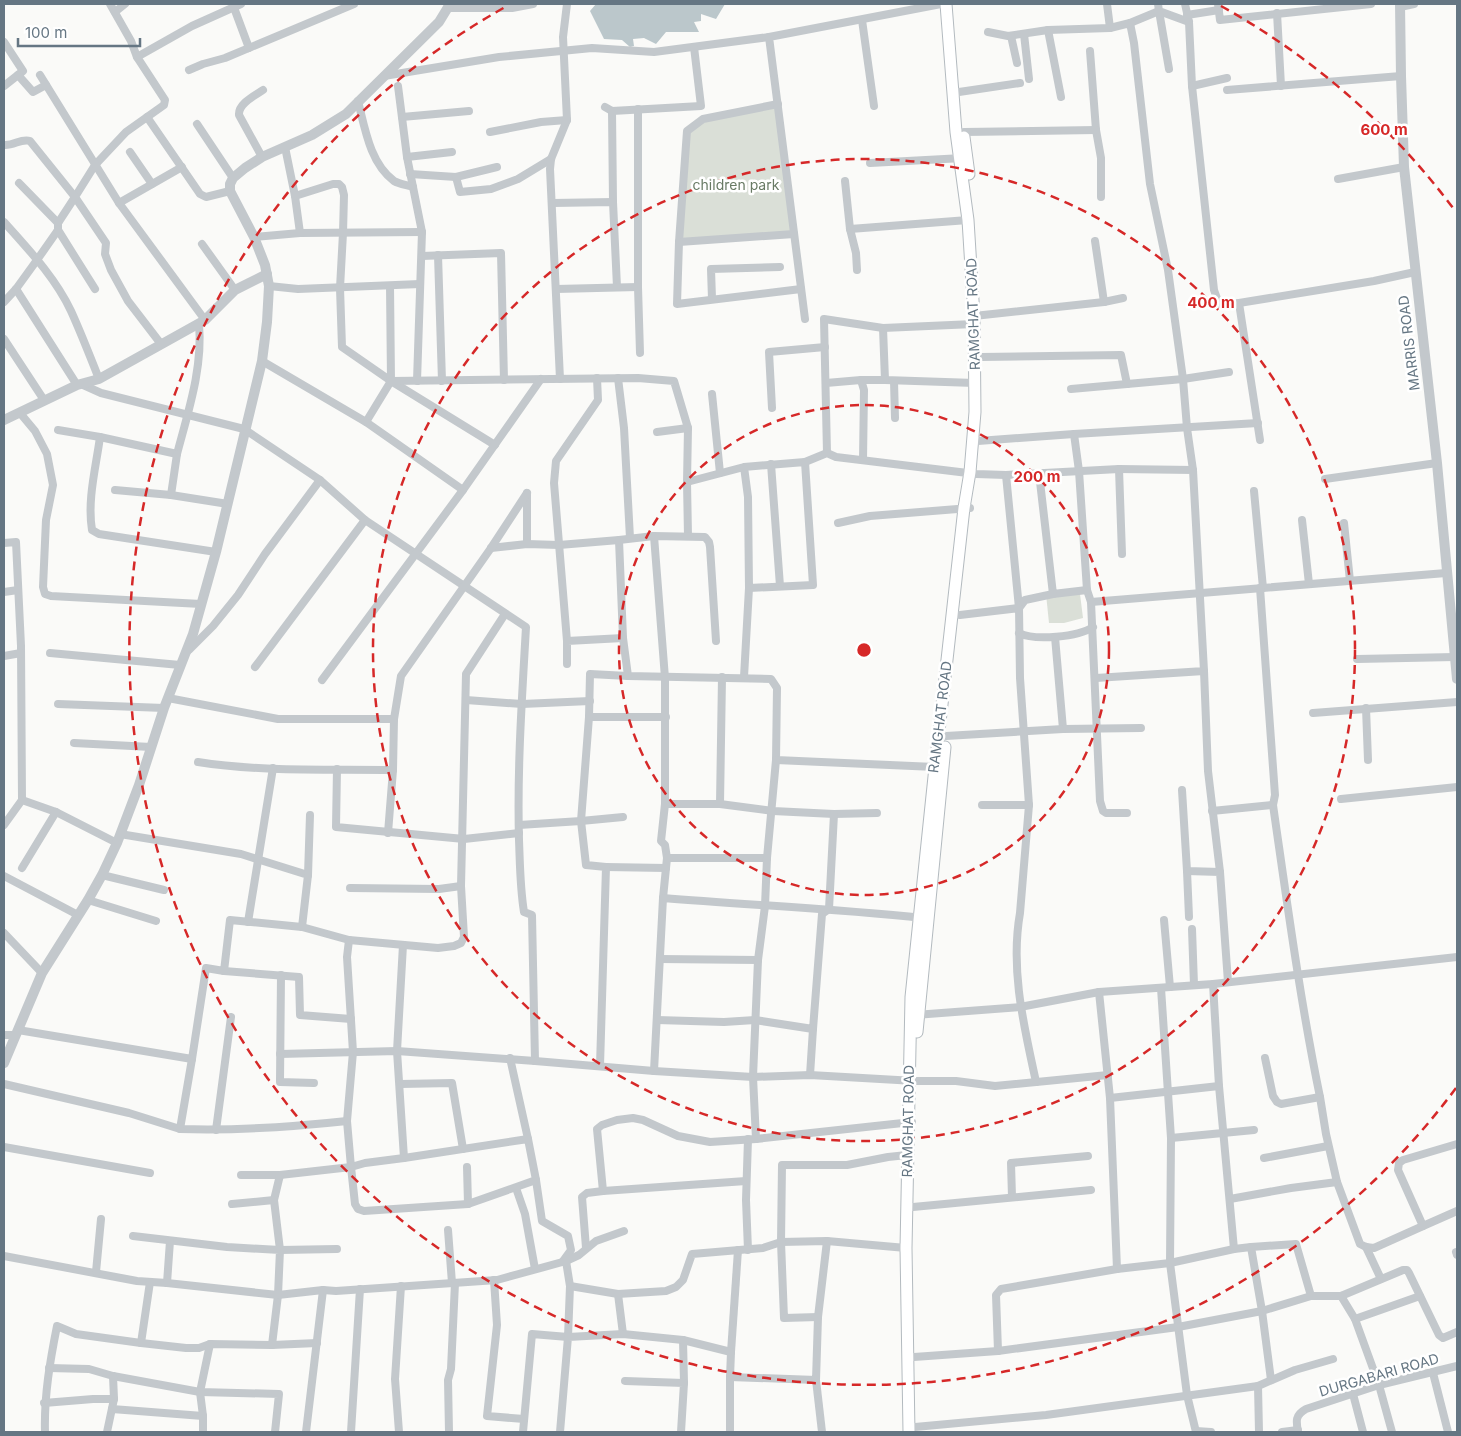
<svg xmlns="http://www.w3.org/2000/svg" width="1461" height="1436" viewBox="0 0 1461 1436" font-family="Inter,sans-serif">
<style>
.green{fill:#dadfd7}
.water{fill:#bbc7cb}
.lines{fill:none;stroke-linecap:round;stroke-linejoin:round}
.secondary-casing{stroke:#b3babf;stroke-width:13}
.minor{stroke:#c3c8cc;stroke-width:8}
.tertiary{stroke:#c3c8cc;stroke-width:10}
.secondary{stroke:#fff;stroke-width:11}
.ring{fill:none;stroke:#d62828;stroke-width:2.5;stroke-dasharray:9 6}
.labels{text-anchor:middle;stroke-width:5;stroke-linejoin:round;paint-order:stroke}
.park-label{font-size:14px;fill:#687a64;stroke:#fff}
.street-label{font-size:14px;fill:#657683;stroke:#fff}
.centre{fill:#d62828;stroke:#fff;stroke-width:2.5}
.ring-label{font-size:15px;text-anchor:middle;font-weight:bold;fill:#d62828;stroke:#fff;stroke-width:5;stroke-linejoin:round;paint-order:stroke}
</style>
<rect width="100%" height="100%" fill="#fafaf8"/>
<g class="green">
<path d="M 778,104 L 794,234 L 679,242 L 686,136 L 703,119 Z"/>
<path d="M 1046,594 L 1080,594 L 1083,618 L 1064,623 L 1049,623 Z"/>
</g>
<path class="water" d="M 596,4 L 725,4 L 716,19 L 701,14 L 701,21 L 694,22 L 699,32 L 666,32 L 656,44 L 644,38 L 633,39 L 634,46 L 630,47 L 622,40 L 604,39 L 590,11 Z"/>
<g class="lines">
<g class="secondary-casing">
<g id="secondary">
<path d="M 964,137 L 969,174"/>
<path d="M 917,1032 L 945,747"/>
<path d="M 909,1432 L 906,1248 L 911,997 L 935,767 L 964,508 L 970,472 L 975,412 L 974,316 L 968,220 L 956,132 L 946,4"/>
</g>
</g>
<g class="minor">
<path d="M 110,4 L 131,41 L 137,57 L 165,100 L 164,105 L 126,132 L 95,165 L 75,197 L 106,243 L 105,254 L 111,270 L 128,301 L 161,344"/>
<path d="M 1107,4 L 1110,28"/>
<path d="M 1158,4 L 1159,11 L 1189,22"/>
<path d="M 1185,4 L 1189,22 L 1192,86 L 1214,290 L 1219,304 L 1239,303 L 1374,281 L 1415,272"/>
<path d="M 1218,4 L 1220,20 L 1371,4"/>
<path d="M 233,5 L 249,48"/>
<path d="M 1400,7 L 1414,4"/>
<path d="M 447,8 L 512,8 L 533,4"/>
<path d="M 115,12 L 125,4"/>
<path d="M 1277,13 L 1281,86"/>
<path d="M 1187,15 L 1219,10"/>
<path d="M 862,20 L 874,106"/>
<path d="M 1130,23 L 1159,11 L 1169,69"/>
<path d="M 1048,30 L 1061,97"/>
<path d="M 988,32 L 1008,36 L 1048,30 L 1110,28 L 1130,23 L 1134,43 L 1150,184 L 1168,270 L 1183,379 L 1187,428 L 1193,470"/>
<path d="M 1024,34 L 1029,79"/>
<path d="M 1011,36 L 1017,63"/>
<path d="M 4,42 L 23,71 L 4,86"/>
<path d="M 1090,51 L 1096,130 L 1101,158 L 1101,197"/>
<path d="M 137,57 L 192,26 L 241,4"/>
<path d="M 189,70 L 203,64 L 225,58 L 354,4"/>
<path d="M 18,75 L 33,92 L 46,85"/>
<path d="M 40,75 L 119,203 L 205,320"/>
<path d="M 384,76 L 499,57 L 592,48 L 654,52 L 769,37"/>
<path d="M 398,86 L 407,157 L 422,232 L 417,381"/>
<path d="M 1192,86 L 1227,78"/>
<path d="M 1227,90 L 1401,76"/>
<path d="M 959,92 L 1020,83"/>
<path d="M 358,101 C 365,129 370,163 394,181 C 399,184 407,185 413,187"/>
<path d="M 778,104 L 703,119 L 687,131 L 679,242 L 794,234"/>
<path d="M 605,107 L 612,111 L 701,106 L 694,47"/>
<path d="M 638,109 L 638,287 L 640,353"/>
<path d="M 612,111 L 613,202"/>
<path d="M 147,117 L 200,194 L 206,197 L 230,191"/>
<path d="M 402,117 L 469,111"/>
<path d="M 197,124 L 233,178"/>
<path d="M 490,132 L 541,122 L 567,120"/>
<path d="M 964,132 L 1096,130"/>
<path d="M 4,145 C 14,146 21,138 30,141 L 75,197 L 58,223 L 58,230 L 37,260 L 16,289 L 4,302"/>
<path d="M 285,147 L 295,196 L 300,233"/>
<path d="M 130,152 L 152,184"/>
<path d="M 262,157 L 239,115 C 238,104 254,96 263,90"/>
<path d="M 407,157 L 452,152"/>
<path d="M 870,163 L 963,158"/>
<path d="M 410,174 L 456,177 L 497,167"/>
<path d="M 456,177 L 460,192 L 491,189 L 518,179 L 551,159"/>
<path d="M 1338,179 L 1404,167"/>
<path d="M 845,181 L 850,229 L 968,220"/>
<path d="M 19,183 L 58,223"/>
<path d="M 295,196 L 333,184 L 339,184 L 342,187 L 344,195 L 343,233 L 340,288 L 342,347 L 391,381 L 495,445"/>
<path d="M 119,203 L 182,167"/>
<path d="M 553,203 L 613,202 L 617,287"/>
<path d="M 4,222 C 28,249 55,277 71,311 C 81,333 90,356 99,379"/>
<path d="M 850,229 L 856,253 L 857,270"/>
<path d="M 58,230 L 95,289"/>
<path d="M 254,237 L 300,233 L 422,232"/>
<path d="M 1095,241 L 1104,302"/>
<path d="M 679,242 L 677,304 L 801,289"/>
<path d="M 202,244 L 235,290"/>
<path d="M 438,255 L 442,381"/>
<path d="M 422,256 L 501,253 L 504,380"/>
<path d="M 269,286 L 298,289 L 420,284"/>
<path d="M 390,286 L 391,381"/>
<path d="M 16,289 L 77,385"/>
<path d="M 556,289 L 638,287"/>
<path d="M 712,299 L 711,269 L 780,267"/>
<path d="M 1239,303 L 1260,440"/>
<path d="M 974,316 L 1104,302 L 1123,298"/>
<path d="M 805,319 L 769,37 L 941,4"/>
<path d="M 883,328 L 885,380 L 975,383"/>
<path d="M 4,339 L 44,400"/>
<path d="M 981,357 L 1121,355 L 1127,384 L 1183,379 L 1229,372"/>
<path d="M 262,361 L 366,422 L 391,381 L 638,378 L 674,381 L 688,428 L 687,482 L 744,467 L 805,462 L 813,585 L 749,588 L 748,497 L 744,467"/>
<path d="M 618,378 L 624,428 L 630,538"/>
<path d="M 560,379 L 550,169 L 551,159 L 567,120 L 563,37 L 567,4"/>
<path d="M 894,381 L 895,418"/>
<path d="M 826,383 L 861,380"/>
<path d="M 81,384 L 101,393 L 244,429 L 320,480 L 365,520 L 526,627 C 522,698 517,769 519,840 C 520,864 520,888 524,912 L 532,915 L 535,1061 L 397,1051 L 280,1054"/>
<path d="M 1071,389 L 1127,384"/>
<path d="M 712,394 L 720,473"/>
<path d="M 772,408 L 769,352 L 825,347"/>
<path d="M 20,413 L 35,431 L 47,454 L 53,485 L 46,520 L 43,587 L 45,594 L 51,596 L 201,604"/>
<path d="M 366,422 L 463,490"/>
<path d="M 58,430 L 100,437 L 177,454 C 188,412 203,368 199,324"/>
<path d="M 657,432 L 688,428"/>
<path d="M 1074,434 L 1079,471 L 1087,590"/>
<path d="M 100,437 C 96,467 87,500 92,530 L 99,534 L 216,552"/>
<path d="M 978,441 L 1074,434 L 1258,423"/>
<path d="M 827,453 L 824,319 L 883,328 L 974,324"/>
<path d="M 863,460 L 864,390 L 861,380 L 885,380"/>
<path d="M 805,462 L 827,453 L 836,457 L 976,474 L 1006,475 L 1119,469 L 1122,554"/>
<path d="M 771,464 L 780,586"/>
<path d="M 1039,473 L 1053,594 L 1087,590 L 1091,602 L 1446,573"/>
<path d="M 1006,475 L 1019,608"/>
<path d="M 1325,479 L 1437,463"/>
<path d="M 687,482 L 688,536"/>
<path d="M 115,490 L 171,495 L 228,504"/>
<path d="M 1254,491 L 1263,588"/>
<path d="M 527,493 L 527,544"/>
<path d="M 171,495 L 177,454"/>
<path d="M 1302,520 L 1309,584"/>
<path d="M 838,523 L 870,516 L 970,508"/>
<path d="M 1344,523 L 1350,581"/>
<path d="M 654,536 L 665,678 L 665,804 L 720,804 L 773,811 L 834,814 L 877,813"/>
<path d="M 4,543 L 16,542 L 21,646 L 22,800 L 4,825"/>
<path d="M 491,548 L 527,544 L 559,545 L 619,540 L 654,536 L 705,537 L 709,542 L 710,547 L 716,641"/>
<path d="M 1260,588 L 1275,795 L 1273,805 C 1287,902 1300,1000 1320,1097"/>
<path d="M 4,592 L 18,590"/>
<path d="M 1091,602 L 1100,801 L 1103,811 L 1106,813 L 1127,813"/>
<path d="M 1019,608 L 1025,600 L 1053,594"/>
<path d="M 960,615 L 1019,608 L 1020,678 L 1029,805 L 982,805"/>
<path d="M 1019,633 C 1035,641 1078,637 1093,627"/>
<path d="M 1055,637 L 1063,729"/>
<path d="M 623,638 L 628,676 L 771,679 L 777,688 L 776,760 L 935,767"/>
<path d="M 567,641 L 554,483 L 556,461 L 598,400 L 597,378"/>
<path d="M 189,650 L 213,626 L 238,595 L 265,554 L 320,480"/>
<path d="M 50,653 L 180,665"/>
<path d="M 4,656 L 21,653"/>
<path d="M 1357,659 L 1455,657"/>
<path d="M 567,664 L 567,641 L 623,638 L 619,540"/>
<path d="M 255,667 L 365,520"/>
<path d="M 1204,671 L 1208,771 L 1220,872"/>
<path d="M 744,677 L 749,588"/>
<path d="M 1096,678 L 1204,671 L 1193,470 L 1119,469"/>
<path d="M 322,680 L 463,490 L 541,379"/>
<path d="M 168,698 L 278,719 L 394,719"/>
<path d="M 466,700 L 522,704 L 590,701"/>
<path d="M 58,704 L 164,708"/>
<path d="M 1366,708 L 1368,760"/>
<path d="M 1313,713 L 1457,702"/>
<path d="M 589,717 L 666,717"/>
<path d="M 946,736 L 1063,729 L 1141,728"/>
<path d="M 74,743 L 151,747"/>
<path d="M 198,762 C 262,772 328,769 393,770"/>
<path d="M 337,769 L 336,827 L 464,839 L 519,833"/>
<path d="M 1182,790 L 1187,871 L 1220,872 L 1228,982"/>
<path d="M 1341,799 L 1457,787"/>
<path d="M 22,800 L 56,812 L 117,843"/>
<path d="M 665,804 L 661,841 L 665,845 L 667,858"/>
<path d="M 720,804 L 722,677"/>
<path d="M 1029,805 L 1020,913 C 1010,970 1024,1026 1036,1082"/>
<path d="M 1212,811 L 1273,805"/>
<path d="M 519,825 L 581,821 L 623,817"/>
<path d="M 388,833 L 393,770 L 394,719 L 401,676 L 491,548 L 527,493"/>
<path d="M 120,834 L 241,854 L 308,875 L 302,927"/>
<path d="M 606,867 L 666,868"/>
<path d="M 22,868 L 56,812"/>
<path d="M 1187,871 L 1189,917"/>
<path d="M 102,875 L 164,890"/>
<path d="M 308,875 L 310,815"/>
<path d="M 4,876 L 78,915"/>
<path d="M 350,888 L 439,889 L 461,886"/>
<path d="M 663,898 L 667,858 L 767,858"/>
<path d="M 88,900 L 156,921"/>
<path d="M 1164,920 L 1170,987"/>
<path d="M 248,922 L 273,768"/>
<path d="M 1192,929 L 1194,985"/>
<path d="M 4,933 L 42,973"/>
<path d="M 349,940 L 347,957 L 353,1052 L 347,1121 L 351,1167 L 365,1163 L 404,1158 L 397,1051 L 403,945"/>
<path d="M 660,959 L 758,960"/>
<path d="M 224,971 L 299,977 L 300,1015 L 351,1019"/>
<path d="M 281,975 L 280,1082 L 314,1083"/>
<path d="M 1213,984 L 1219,1086 L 1234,1249"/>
<path d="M 1161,988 L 1171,1138 L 1170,1263 L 1187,1395 L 1196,1432"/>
<path d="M 1099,992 L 1110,1098 L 1117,1269"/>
<path d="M 915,1015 L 1020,1007 L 1099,992 L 1213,984 L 1457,957"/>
<path d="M 657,1020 L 724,1022 L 755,1020 L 813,1029 L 822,914 L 829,909 L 834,814"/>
<path d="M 18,1030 L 192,1059 L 206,968 L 224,971 L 230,920 L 302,927 L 349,940 L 438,948 L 454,946 L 461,943 L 464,937 L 461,886 L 466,674 L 505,614"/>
<path d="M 4,1035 L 15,1035"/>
<path d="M 510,1058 L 528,1139"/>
<path d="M 1265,1058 L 1273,1096 L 1277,1102 L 1281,1104 L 1320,1097 L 1326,1134 L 1337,1182"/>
<path d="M 192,1059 L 180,1129 C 236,1131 291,1127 347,1121"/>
<path d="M 535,1061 L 654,1071 L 753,1077 L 810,1075 L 915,1081 L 956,1081 L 995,1086 L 1108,1075"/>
<path d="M 600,1066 L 606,867 L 586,865 L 581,821 L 589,717 L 590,674 L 628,676"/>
<path d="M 654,1071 L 663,898 C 750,905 837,909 923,918"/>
<path d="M 810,1075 L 813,1029"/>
<path d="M 4,1084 L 129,1113 L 180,1129"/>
<path d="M 401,1084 L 452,1083 L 463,1149"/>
<path d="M 1110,1098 L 1219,1086"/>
<path d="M 216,1130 L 231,1017"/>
<path d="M 1171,1138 L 1254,1130"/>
<path d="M 748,1139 L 746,1200 L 748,1250"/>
<path d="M 756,1139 L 753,1077 L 758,960 L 765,906 L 767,858 L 776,760"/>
<path d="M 4,1147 L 150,1173"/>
<path d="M 1264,1158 L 1328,1146"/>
<path d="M 467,1167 L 468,1204"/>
<path d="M 241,1175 L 280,1175 L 351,1167 L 355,1204 L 358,1209 L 364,1211 L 468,1204 L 536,1180 L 528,1139 L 404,1158"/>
<path d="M 280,1175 L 274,1200 L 280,1250 L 337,1249"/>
<path d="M 536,1180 L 542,1221 L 568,1236 L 571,1250 L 563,1261"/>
<path d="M 746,1181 L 603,1191 L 597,1129 L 602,1125 L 617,1120 L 633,1118 L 643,1120 L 678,1136 L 710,1142 L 756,1139 L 912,1122"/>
<path d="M 516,1188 L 525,1214 L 535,1269"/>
<path d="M 1012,1197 L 1011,1163 L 1088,1156"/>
<path d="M 1230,1199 L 1291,1188 L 1337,1182 L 1360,1244 L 1366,1247 L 1374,1248 L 1423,1226 L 1398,1170 L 1399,1163 L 1403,1160 L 1457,1144"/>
<path d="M 232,1204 L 274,1200"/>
<path d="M 913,1207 L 1091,1190"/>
<path d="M 1423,1226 L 1457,1211"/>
<path d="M 448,1230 L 452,1283"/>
<path d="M 133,1236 L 227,1247 L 280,1250 L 278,1295 L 272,1345"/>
<path d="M 1366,1247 L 1381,1279"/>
<path d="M 586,1248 L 582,1197 L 587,1193 L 603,1191"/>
<path d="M 1456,1252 L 1457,1255"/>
<path d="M 4,1256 L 137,1281 L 167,1283 L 278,1295 L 323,1290 L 336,1291 L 497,1280 L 566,1261 L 579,1255 L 596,1241 L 624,1231"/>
<path d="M 96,1272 L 101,1219"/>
<path d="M 494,1280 L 497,1325 L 487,1416 L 524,1419"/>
<path d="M 150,1282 L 141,1343 L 186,1348 L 199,1348 L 210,1344 L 272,1345 L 317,1343"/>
<path d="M 167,1283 L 170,1241"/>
<path d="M 570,1286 L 618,1294 L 666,1291 L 676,1287 L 683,1280 L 692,1254 L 763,1248 L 781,1242 L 827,1241 L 906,1248"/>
<path d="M 618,1294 L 623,1334"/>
<path d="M 1341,1296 L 1355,1319"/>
<path d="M 818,1317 L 784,1318 L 781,1242 L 782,1165 L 847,1165 L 888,1157 L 907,1155"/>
<path d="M 683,1340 L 684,1383"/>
<path d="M 998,1351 L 996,1295 L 1001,1289 L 1117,1269 L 1170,1263 L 1234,1249 L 1251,1247"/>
<path d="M 731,1352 L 738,1250"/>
<path d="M 914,1357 L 998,1351 L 1178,1327 L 1262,1311 L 1251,1247 L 1296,1244 L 1311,1296"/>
<path d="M 49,1368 L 89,1369 L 113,1376 L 200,1392 L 279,1394 L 275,1432"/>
<path d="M 1433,1373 L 1448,1432"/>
<path d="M 816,1380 L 822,1432"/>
<path d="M 1271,1380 L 1262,1311 L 1311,1296 L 1341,1296 L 1403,1270 L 1407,1270 L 1409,1273 L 1439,1335 L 1443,1338 L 1457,1332"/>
<path d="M 625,1381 L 684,1383 L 681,1432"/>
<path d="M 1258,1386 L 1259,1432"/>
<path d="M 1353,1394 L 1363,1432"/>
<path d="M 44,1403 L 93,1399 L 114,1399"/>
<path d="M 112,1409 L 203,1416"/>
<path d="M 915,1427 L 1046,1415 L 1258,1386 L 1295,1370 L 1333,1359"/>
<path d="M 1196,1431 L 1211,1432"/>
<path d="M 45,1432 C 44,1396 50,1361 57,1326 L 76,1334 L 141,1343"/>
<path d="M 107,1432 L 114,1399 L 113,1376"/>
<path d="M 203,1432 L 203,1416 L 200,1392 L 210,1344"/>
<path d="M 306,1432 L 323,1290"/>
<path d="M 351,1432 L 360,1289"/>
<path d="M 399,1432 L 395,1379 L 401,1286"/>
<path d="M 449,1432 L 448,1380 L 451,1369 L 455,1283"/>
<path d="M 523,1432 L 532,1334 L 568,1337 L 570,1286 L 566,1261"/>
<path d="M 560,1432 L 568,1337 L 623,1334 L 683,1340 L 731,1352 L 730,1377 L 816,1380 L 818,1317 L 827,1241"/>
<path d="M 730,1432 L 730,1377"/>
<path d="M 1282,1432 L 1298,1430"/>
<path d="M 1298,1432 C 1296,1421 1295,1415 1306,1409 L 1379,1385 L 1457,1366"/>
<path d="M 1392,1432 L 1379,1385 L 1355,1319 L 1420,1296"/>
</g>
<g class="tertiary">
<path d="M 1400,4 L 1401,76 L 1404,167 L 1437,463 L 1457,679"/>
<path d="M 4,420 L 77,385 L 99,379 L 205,320 L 235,290 L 267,274"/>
<path d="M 4,1063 L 42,973 L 88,900 L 102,875 L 117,843 L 139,785 L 164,708 L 193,634 L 216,552 L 262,361 L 267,322 L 269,286 L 265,265 L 254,237 L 230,191 L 230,184 L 233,178 L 245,168 L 262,157 L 312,135 L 346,114 L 439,22 L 450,4"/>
</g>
<use href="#secondary" class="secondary"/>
</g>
<g class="ring">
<circle cx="864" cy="650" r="245"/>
<circle cx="864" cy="650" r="491"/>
<path d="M1456 1088A736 736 0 1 1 507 6M1221 6A736 736 0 0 1 1456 212"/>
</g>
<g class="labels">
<g class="park-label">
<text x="736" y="190">children park</text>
</g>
<g class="street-label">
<text transform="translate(973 314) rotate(-92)" y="5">RAMGHAT ROAD</text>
<text transform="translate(1409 343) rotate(-97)" y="5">MARRIS ROAD</text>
<text transform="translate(940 717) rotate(-83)" y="5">RAMGHAT ROAD</text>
<text transform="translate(908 1121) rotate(-89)" y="5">RAMGHAT ROAD</text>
<text transform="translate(1379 1375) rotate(-16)" y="5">DURGABARI ROAD</text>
</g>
</g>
<circle cx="864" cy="650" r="8" class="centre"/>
<g class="ring-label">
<text x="1384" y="135">600 m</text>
<text x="1211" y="308">400 m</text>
<text x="1037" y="482">200 m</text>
</g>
<rect width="1461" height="1436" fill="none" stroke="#657683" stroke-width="10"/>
<path d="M18 38v8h122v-8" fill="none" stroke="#657683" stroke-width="2.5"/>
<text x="25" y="38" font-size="15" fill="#657683" stroke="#ffffff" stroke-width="4" paint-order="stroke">100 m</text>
</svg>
